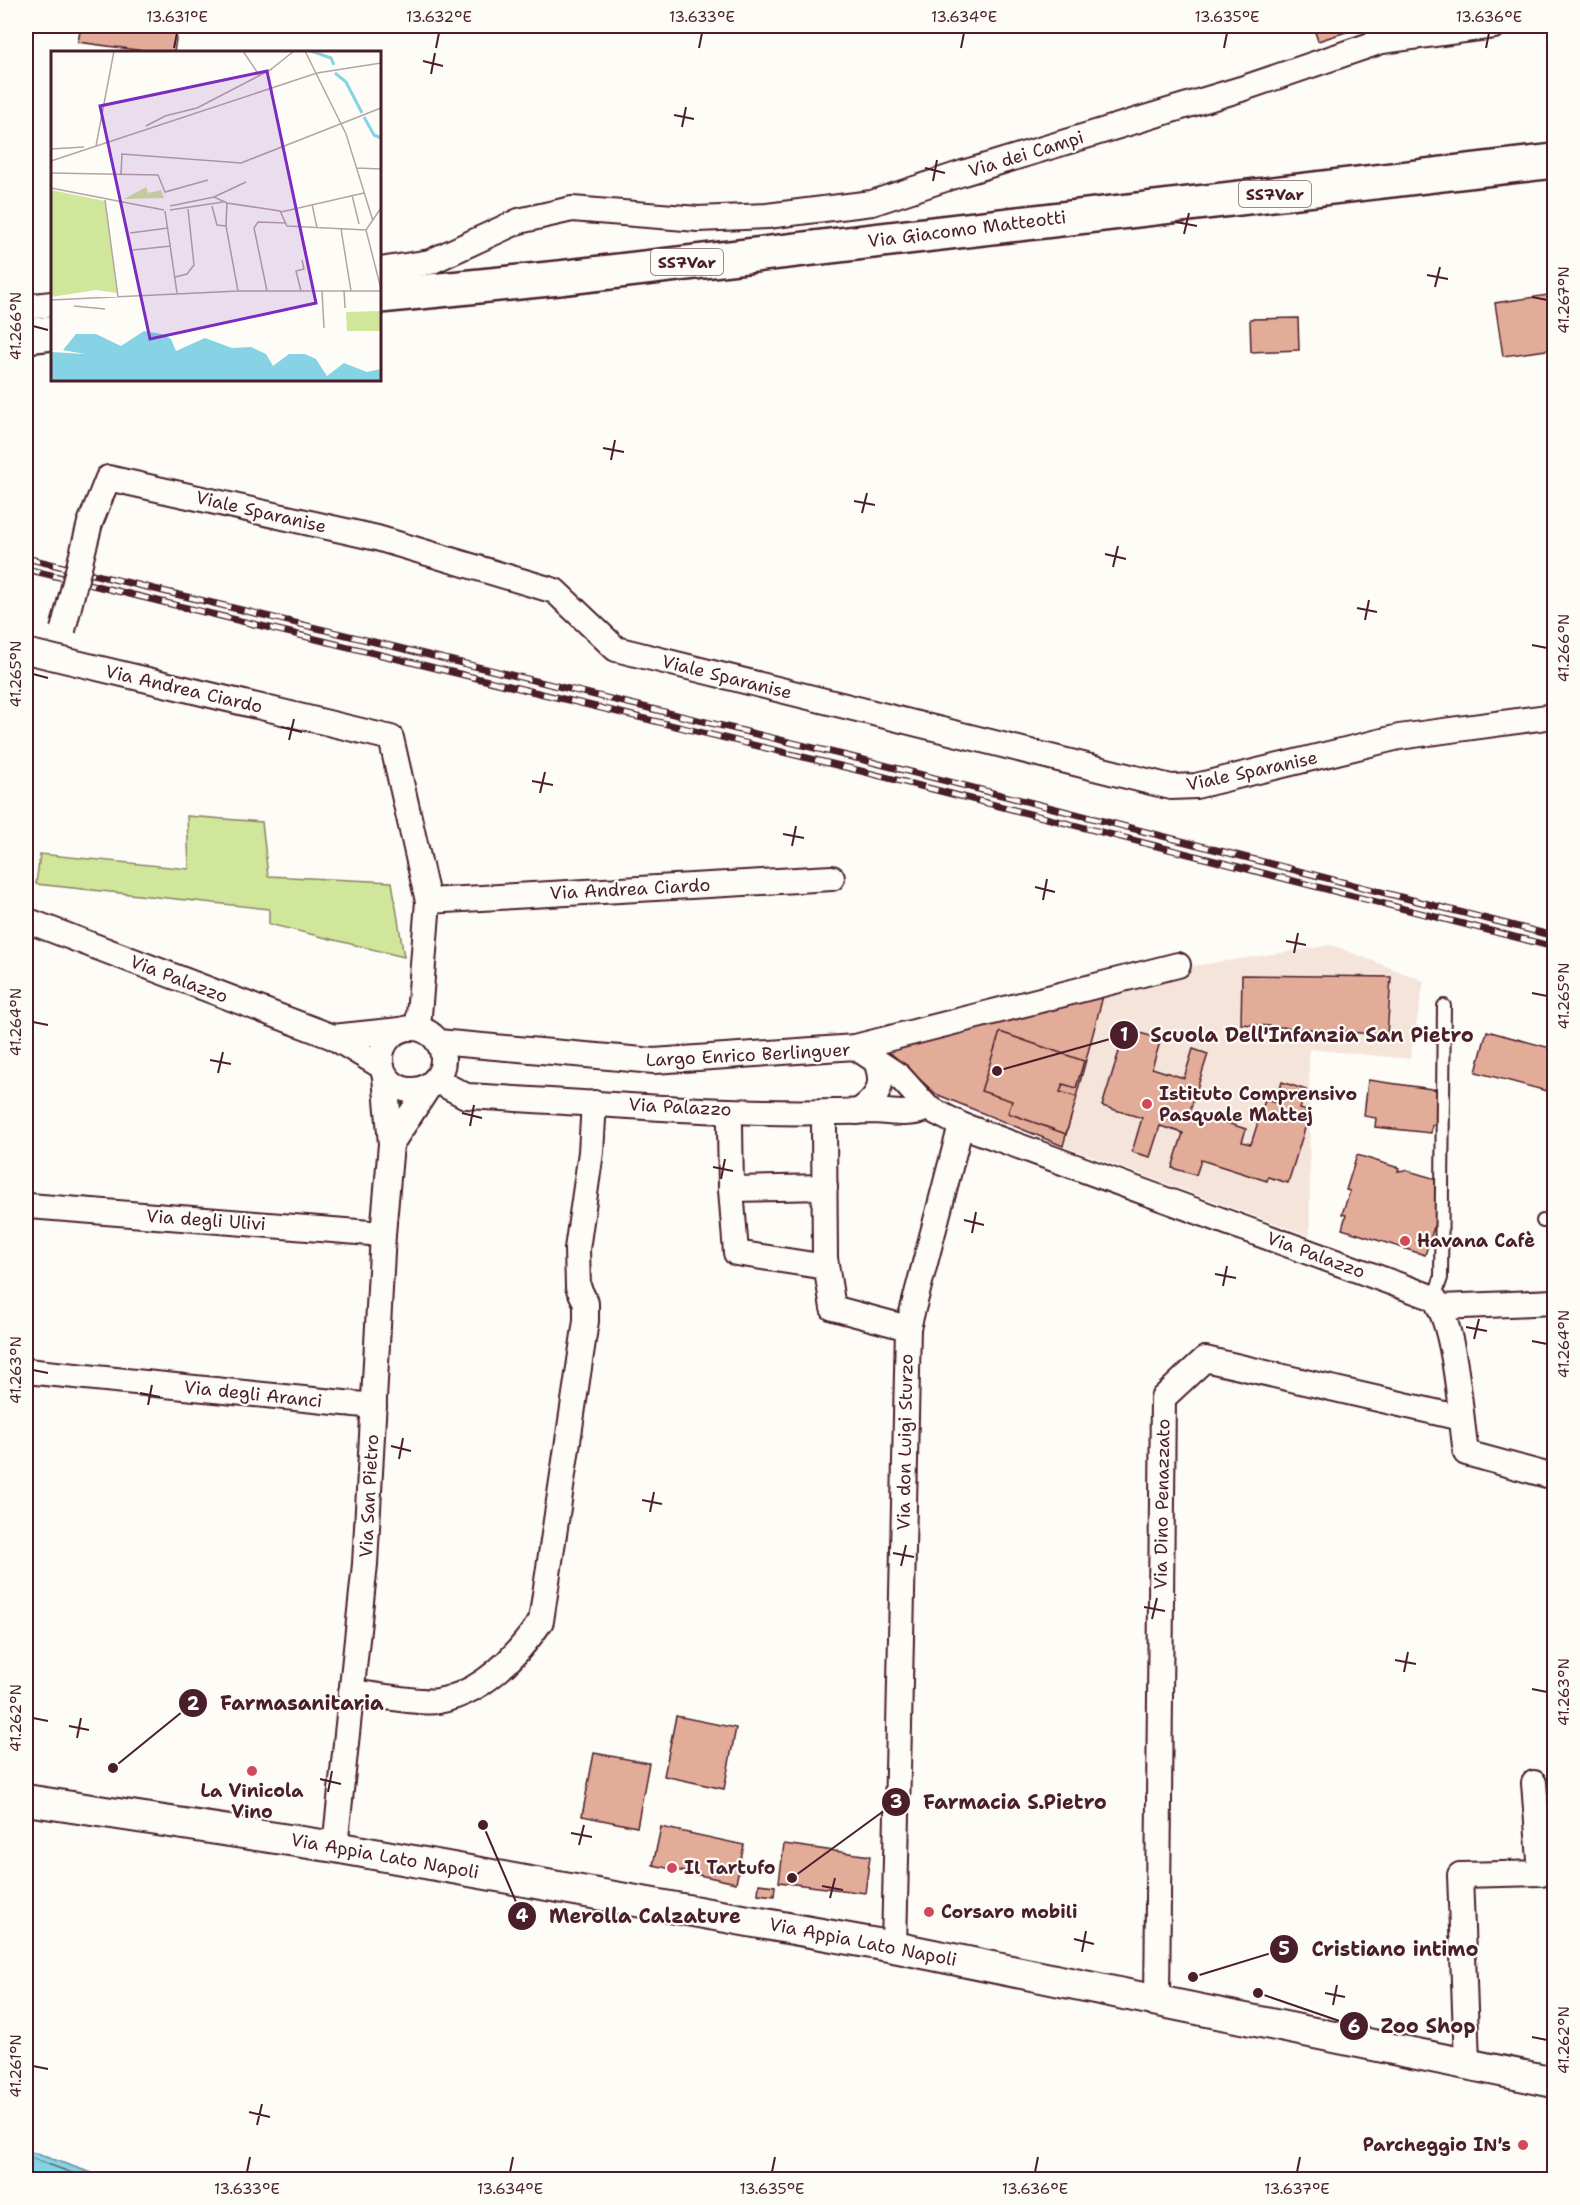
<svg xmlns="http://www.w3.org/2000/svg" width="1580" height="2205" viewBox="0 0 1580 2205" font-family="'Shantell Sans',sans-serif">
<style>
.built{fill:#f5e4da}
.green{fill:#cfe69b;stroke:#8c8263;stroke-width:1.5}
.water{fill:#86d3e5;stroke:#6e8b9b;stroke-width:1.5}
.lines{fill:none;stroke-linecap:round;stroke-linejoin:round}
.shore{stroke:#626775;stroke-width:1.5}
.building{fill:#e2ac98;stroke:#4a1f2b;stroke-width:1.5}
.service-casing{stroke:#4a1f2b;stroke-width:16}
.minor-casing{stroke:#4a1f2b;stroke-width:28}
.tertiary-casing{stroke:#4a1f2b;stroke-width:34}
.primary-casing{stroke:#4a1f2b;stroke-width:38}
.service{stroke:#fdfcf7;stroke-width:12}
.minor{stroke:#fdfcf7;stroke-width:24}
.tertiary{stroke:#fdfcf7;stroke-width:30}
.primary{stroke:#fdfcf7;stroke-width:33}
.rail-casing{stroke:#4a1f2b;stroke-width:7}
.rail{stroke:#fdfcf7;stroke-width:4.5;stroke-dasharray:14;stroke-linecap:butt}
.minor-bridge-casing{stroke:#4a1f2b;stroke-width:28;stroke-linecap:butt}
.minor-bridge{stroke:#fdfcf7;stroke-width:24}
.ticks{fill:none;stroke:#4a1f2b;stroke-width:2}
.poi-dot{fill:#d1495b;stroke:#fdfcf7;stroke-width:2}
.labels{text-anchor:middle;stroke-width:4.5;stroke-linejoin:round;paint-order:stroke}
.shield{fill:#fdfcf7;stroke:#806168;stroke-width:1.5}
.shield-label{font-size:16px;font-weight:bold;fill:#4a1f2b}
.street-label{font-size:18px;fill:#4a1f2b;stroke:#fdfcf7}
.poi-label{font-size:18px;font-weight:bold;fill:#4a1f2b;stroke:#fdfcf7;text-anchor:start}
.inset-river{fill:none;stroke:#86d3e5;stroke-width:3}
.inset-road{fill:none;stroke:#b5a4a5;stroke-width:1.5}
.view{fill:#7b2cbf;fill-opacity:0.15;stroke:#7b2cbf;stroke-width:3}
.inset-edge{fill:none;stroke:#4a1f2b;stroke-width:3}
.leader{fill:none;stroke:#4a1f2b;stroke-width:2}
.callout-dot{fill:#4a1f2b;stroke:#fdfcf7;stroke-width:2}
.mark-label{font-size:18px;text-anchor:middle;font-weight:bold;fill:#fff}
.callout-label{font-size:20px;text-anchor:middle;font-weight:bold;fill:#4a1f2b;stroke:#fdfcf7;stroke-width:4.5;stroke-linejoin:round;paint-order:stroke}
.neatline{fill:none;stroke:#4a1f2b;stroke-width:2}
.ticks-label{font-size:15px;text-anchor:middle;fill:#4a1f2b}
</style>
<rect width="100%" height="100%" fill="#fdfcf7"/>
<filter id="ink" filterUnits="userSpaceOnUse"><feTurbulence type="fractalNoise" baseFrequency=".0167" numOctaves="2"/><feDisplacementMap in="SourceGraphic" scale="12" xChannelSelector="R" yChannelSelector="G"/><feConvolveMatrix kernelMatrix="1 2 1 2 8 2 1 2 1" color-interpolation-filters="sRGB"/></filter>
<g filter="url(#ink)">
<path class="built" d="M 1332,945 L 1424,981 L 1410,1059 L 1309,1049 L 1310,1236 L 1063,1146 L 1103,996 L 1193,966 Z"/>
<path class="green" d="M 187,816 L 262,822 L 268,876 L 392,882 L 404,957 L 269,924 L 269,909 L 36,884 L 40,854 L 189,869 Z"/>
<path class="water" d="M 26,2150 L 109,2179 L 26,2179 Z"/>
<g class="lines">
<path class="shore" d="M 26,2156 L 91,2180"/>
</g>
<g class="building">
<path d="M 81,26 L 178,26 L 174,52 L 152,52 L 78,42 Z"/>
<path d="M 1313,26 L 1365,26 L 1318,41 Z"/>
<path d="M 1554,294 L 1554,349 L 1503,356 L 1495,303 Z"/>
<path d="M 1298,318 L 1299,350 L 1251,352 L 1250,319 Z"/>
<path d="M 1242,975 L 1391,977 L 1387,1035 L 1241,1024 Z"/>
<path d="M 1103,996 L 1063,1146 L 936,1094 L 885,1048 Z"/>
<path d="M 1126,1029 L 1161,1039 L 1152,1068 L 1184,1078 L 1193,1049 L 1208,1054 L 1190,1111 L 1246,1129 L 1242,1142 L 1251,1144 L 1265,1100 L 1276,1103 L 1282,1082 L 1306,1090 L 1300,1109 L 1310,1112 L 1288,1183 L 1268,1177 L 1267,1181 L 1201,1160 L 1196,1175 L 1172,1168 L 1183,1133 L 1160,1126 L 1150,1157 L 1132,1152 L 1142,1118 L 1102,1106 Z"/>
<path d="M 1487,1031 L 1554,1049 L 1554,1093 L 1476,1072 Z"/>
<path d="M 1000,1032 L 1084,1061 L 1076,1088 L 1063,1084 L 1060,1092 L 1077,1097 L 1066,1134 L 1008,1113 L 1012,1101 L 981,1091 Z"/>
<path d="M 1368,1080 L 1446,1091 L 1443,1125 L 1432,1125 L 1431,1133 L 1375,1127 L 1376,1118 L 1364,1116 Z"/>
<path d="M 1357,1155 L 1399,1168 L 1398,1171 L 1405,1170 L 1443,1181 L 1435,1206 L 1440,1208 L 1425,1255 L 1342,1229 L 1346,1215 L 1342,1214 L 1350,1191 L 1346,1190 Z"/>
<path d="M 676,1716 L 736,1728 L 724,1789 L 664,1776 Z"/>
<path d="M 594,1753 L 649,1763 L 637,1827 L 582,1816 Z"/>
<path d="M 661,1827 L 744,1845 L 736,1883 L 653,1865 Z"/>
<path d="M 784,1844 L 870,1856 L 865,1893 L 779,1882 Z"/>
<path d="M 759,1884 L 775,1886 L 774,1896 L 758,1894 Z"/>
</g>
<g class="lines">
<g class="service-casing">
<g id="service">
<path d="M 1543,1221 L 1554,1221"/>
<path d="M 1434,1298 L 1441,1278 L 1444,1006"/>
</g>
</g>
<g class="minor-casing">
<g id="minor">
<path d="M 380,270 L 430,262 L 519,221 L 572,209 L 698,219 L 767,216 L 872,203 L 963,173 L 1241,89 L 1382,41 L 1494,26"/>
<path d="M 26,307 L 52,304"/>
<path d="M 90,523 L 108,478 L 377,538 L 555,591 L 616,649 L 1171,787 L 1196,786 L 1399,737 L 1554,716"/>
<path d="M 26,651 L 391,738 L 428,901 L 832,878"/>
<path d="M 26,920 L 333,1037 L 381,1066"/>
<circle cx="412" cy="1059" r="31"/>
<path d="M 418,1028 L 428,901"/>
<path d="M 333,1037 L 400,1030"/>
<path d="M 438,1042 L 654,1061 L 855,1047 L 899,1076 L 928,1108 L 961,1125 L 1434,1298 C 1456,1328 1460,1413 1466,1453 L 1554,1477"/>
<path d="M 855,1047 L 1178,965"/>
<path d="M 435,1080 L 466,1096 C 600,1103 736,1117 870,1111 C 890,1111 909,1117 928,1108"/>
<path d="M 857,1112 C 879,1098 886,1084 875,1059"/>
<path d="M 730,1126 L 731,1189 L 825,1187"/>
<path d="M 824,1127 L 825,1258 L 833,1308 L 908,1328"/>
<path d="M 391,1144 L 430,1085"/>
<path d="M 731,1189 L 736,1253 L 826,1267"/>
<path d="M 29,1206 L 383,1234"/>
<path d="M 1441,1307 L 1554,1302"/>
<path d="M 26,1371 L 374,1406"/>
<path d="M 351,1692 C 371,1694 421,1704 438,1701 C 482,1693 517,1656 541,1621 L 586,1321 L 586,1303 L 578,1287 L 577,1249 L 591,1152 L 594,1103"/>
<path d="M 335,1847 L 365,1564 L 383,1234 L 391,1144 L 385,1077"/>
<path d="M 894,1947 L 908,1328 L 961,1125"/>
<path d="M 1157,2000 L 1163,1398 L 1205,1359 L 1461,1418"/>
<path d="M 1467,2062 L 1460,1875 L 1541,1873 L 1534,1783"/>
</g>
</g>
<g class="tertiary-casing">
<path id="tertiary" d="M 26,1800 L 335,1847 L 894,1947 L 1554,2082"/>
</g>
<g class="primary-casing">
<g id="primary">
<path d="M 380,296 L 559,278 L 1554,161"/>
<path d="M 26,336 L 52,333"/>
</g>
</g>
<use href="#service" class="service"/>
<use href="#minor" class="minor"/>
<use href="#tertiary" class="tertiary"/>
<use href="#primary" class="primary"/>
<g class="rail-casing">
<g id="rail">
<path d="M 26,558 L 864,760 L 1554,936"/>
<path d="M 26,569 L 861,771 L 1554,947"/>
</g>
</g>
<use href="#rail" class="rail"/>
<g class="minor-bridge-casing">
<path id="minor-bridge" d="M 63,630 L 90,523"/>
</g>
<use href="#minor-bridge" class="minor-bridge"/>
</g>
</g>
<path class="ticks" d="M 174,48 L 177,33M 436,48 L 439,33M 699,48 L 702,33M 961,48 L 964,33M 1224,48 L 1227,33M 1486,48 L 1489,33M 423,61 L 443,66M 431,74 L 435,53M 674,115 L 694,119M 682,127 L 686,107M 925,168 L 945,173M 933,181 L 937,160M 1176,222 L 1197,226M 1184,234 L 1189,213M 1427,275 L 1448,279M 1435,287 L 1440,267M 1532,297 L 1547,300M 33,326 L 48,330M 603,448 L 624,452M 611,460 L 615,440M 854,501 L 875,505M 862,513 L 867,493M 1105,554 L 1126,559M 1113,567 L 1118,546M 1357,608 L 1377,612M 1365,620 L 1369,600M 1532,645 L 1547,648M 33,674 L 48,678M 281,727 L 302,732M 289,740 L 294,719M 532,781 L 553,785M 540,793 L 545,772M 783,834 L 804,838M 792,846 L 796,826M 1035,887 L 1055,892M 1043,900 L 1047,879M 1286,941 L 1306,945M 1294,953 L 1298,933M 1532,993 L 1547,996M 33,1022 L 48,1025M 210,1060 L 231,1064M 218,1073 L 223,1052M 462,1113 L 482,1118M 470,1126 L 474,1105M 713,1167 L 733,1171M 721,1179 L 725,1159M 964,1220 L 984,1225M 972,1233 L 976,1212M 1215,1274 L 1236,1278M 1223,1286 L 1227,1266M 1466,1327 L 1487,1331M 1474,1339 L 1479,1319M 1532,1341 L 1547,1344M 33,1370 L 48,1373M 140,1393 L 160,1397M 148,1405 L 152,1385M 391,1446 L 411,1451M 399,1459 L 403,1438M 642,1500 L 662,1504M 650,1512 L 654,1492M 893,1553 L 914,1557M 901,1566 L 906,1545M 1144,1607 L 1165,1611M 1152,1619 L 1157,1598M 1395,1660 L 1416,1664M 1404,1672 L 1408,1652M 1532,1689 L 1547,1692M 33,1718 L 48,1721M 69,1726 L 89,1730M 77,1738 L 81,1718M 320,1779 L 341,1784M 328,1792 L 332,1771M 571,1833 L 592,1837M 579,1845 L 584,1825M 822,1886 L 843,1890M 830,1898 L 835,1878M 1074,1939 L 1094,1944M 1082,1952 L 1086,1931M 1325,1993 L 1345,1997M 1333,2005 L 1337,1985M 1532,2037 L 1547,2040M 33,2066 L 48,2069M 249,2112 L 270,2117M 257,2125 L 262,2104M 247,2172 L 250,2157M 510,2172 L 513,2157M 772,2172 L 775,2157M 1035,2172 L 1038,2157M 1297,2172 L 1300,2157"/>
<g class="poi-dot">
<circle cx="1147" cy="1104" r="6"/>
<circle cx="1405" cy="1241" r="6"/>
<circle cx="252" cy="1771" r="6"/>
<circle cx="672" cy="1868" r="6"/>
<circle cx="929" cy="1912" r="6"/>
<circle cx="1523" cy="2145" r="6"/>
</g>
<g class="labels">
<g class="shield">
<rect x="1239" y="181" width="72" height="26" rx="4.5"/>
<rect x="651" y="249" width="72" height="26" rx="4.5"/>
</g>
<g class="shield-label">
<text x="1275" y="200">SS7Var</text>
<text x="687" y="268">SS7Var</text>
</g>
<g class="street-label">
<text transform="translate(1026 154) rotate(-17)" y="6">Via dei Campi</text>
<text transform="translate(967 229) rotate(-7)" y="6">Via Giacomo Matteotti</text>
<text transform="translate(261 512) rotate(13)" y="6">Viale Sparanise</text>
<text transform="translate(727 677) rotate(14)" y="6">Viale Sparanise</text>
<text transform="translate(184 689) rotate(13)" y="6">Via Andrea Ciardo</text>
<text transform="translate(1252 771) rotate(-12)" y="6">Viale Sparanise</text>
<text transform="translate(630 889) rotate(-3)" y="6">Via Andrea Ciardo</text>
<text transform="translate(179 979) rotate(21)" y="6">Via Palazzo</text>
<text transform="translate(748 1055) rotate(-3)" y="6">Largo Enrico Berlinguer</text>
<text transform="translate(680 1107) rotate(3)" y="6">Via Palazzo</text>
<text transform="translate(206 1220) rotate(4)" y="6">Via degli Ulivi</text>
<text transform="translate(1316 1255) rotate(20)" y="6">Via Palazzo</text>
<text transform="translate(253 1394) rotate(6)" y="6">Via degli Aranci</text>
<text transform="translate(905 1442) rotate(-89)" y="6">Via don Luigi Sturzo</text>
<text transform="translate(369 1496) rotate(-87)" y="6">Via San Pietro</text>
<text transform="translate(1162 1504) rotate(-89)" y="6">Via Dino Penazzato</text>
<text transform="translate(385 1856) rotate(10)" y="6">Via Appia Lato Napoli</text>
<text transform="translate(863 1942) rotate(11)" y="6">Via Appia Lato Napoli</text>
</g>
<g class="poi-label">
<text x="1159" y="1100">Istituto Comprensivo<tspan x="1159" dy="21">Pasquale Mattej</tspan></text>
<text x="1417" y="1247">Havana Cafè</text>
<text x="252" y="1797" text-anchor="middle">La Vinicola<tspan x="252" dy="21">Vino</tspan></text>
<text x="684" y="1874">Il Tartufo</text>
<text x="941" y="1918">Corsaro mobili</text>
<text x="1511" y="2151" text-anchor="end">Parcheggio IN's</text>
</g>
</g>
<g transform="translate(51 51)">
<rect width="330" height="330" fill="#fdfcf7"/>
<path d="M 95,136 L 97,142 L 110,139 L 113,147 L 73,148 ZM 0,139 L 54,150 L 66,242 L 45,239 L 0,246 ZM 330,260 L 330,280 L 296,280 L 295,261 Z" fill="#cfe69b"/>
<path d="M 93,280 L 111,283 L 120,288 L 125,300 L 154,287 L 181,297 L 200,296 L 215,303 L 222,315 L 238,303 L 254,303 L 265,308 L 276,325 L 293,312 L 316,321 L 330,318 L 330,330 L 0,330 L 0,301 L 34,303 L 12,299 L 25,283 L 45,283 L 70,295 Z" fill="#86d3e5"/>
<path class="inset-river" d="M 260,0 L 280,7 L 283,14M 284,22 L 295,31 L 311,62M 313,66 L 323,84 L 330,87M 0,313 L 46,313 L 174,330"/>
<path class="inset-road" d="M 192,0 L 208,24M 254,0 L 295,83 L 322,170M 95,75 L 114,65 L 146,57 L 219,19 L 243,0M 45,95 L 63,0M 0,98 L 33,96M 0,110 L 266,22 L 330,12M 306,117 L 330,118M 0,122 L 107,124 L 114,141 L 157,129M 70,123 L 71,103 L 190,112 L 330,57M 0,137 L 113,159M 301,144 L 308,173M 163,146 L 195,131M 54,149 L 67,246M 176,152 L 175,175 L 187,240M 261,153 L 266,177M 119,155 L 163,146 L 176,152 L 229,160 L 236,175 L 315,179M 161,155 L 166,174 L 175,175M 119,159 L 172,151M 114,160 L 126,242M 230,161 L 313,142M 290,178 L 300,240M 315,179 L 330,238M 315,179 L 330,157M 79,182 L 117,177M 82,199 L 120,195M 124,226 L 136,223 L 143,214 L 137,158M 293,239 L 294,257M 216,240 L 203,177 L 207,171 L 235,172M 250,240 L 245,220 L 253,218 L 251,209M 271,240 L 273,277M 0,249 L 187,240 L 330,240M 23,255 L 54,258"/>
<path class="view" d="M 216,20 L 265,252 L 99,288 L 49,55 Z"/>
<rect width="330" height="330" class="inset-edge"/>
</g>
<path class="leader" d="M997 1071L1124 1035M113 1768L193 1703M792 1878L896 1802M483 1825L522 1916M1193 1977L1284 1949M1258 1993L1354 2026"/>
<g class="callout-dot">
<circle cx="997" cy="1071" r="6"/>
<circle cx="113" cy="1768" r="6"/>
<circle cx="792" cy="1878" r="6"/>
<circle cx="483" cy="1825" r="6"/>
<circle cx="1193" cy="1977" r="6"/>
<circle cx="1258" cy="1993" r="6"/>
<circle cx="1124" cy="1035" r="15"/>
<circle cx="193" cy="1703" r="15"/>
<circle cx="896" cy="1802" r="15"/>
<circle cx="522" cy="1916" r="15"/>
<circle cx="1284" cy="1949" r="15"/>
<circle cx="1354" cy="2026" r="15"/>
</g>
<g class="mark-label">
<text x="1124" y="1041">1</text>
<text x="193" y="1710">2</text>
<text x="896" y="1808">3</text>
<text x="522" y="1922">4</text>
<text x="1284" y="1955">5</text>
<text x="1354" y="2033">6</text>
</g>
<g class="callout-label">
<text x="1312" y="1042">Scuola Dell'Infanzia San Pietro</text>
<text x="302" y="1710">Farmasanitaria</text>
<text x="1015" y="1809">Farmacia S.Pietro</text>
<text x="645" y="1923">Merolla Calzature</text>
<text x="1395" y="1956">Cristiano intimo</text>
<text x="1428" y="2033">Zoo Shop</text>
</g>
<rect width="1580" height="2205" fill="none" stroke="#fdfcf7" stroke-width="66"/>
<rect x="33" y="33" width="1514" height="2139" class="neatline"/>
<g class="ticks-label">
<text x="177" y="22">13.631°E</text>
<text x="439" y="22">13.632°E</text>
<text x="702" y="22">13.633°E</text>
<text x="964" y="22">13.634°E</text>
<text x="1227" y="22">13.635°E</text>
<text x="1489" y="22">13.636°E</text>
<text transform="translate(1564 300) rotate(-90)" y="5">41.267°N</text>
<text transform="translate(16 326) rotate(-90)" y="5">41.266°N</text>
<text transform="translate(1564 648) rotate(-90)" y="5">41.266°N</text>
<text transform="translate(16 674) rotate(-90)" y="5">41.265°N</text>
<text transform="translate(1564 996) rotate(-90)" y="5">41.265°N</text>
<text transform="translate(16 1022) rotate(-90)" y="5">41.264°N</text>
<text transform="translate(1564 1344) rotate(-90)" y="5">41.264°N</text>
<text transform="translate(16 1370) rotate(-90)" y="5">41.263°N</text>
<text transform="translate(1564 1692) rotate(-90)" y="5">41.263°N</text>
<text transform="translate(16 1718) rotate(-90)" y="5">41.262°N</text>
<text transform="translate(1564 2040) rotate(-90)" y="5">41.262°N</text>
<text transform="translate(16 2066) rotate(-90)" y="5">41.261°N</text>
<text x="247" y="2194">13.633°E</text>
<text x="510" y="2194">13.634°E</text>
<text x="772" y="2194">13.635°E</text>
<text x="1035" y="2194">13.636°E</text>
<text x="1297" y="2194">13.637°E</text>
</g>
</svg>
